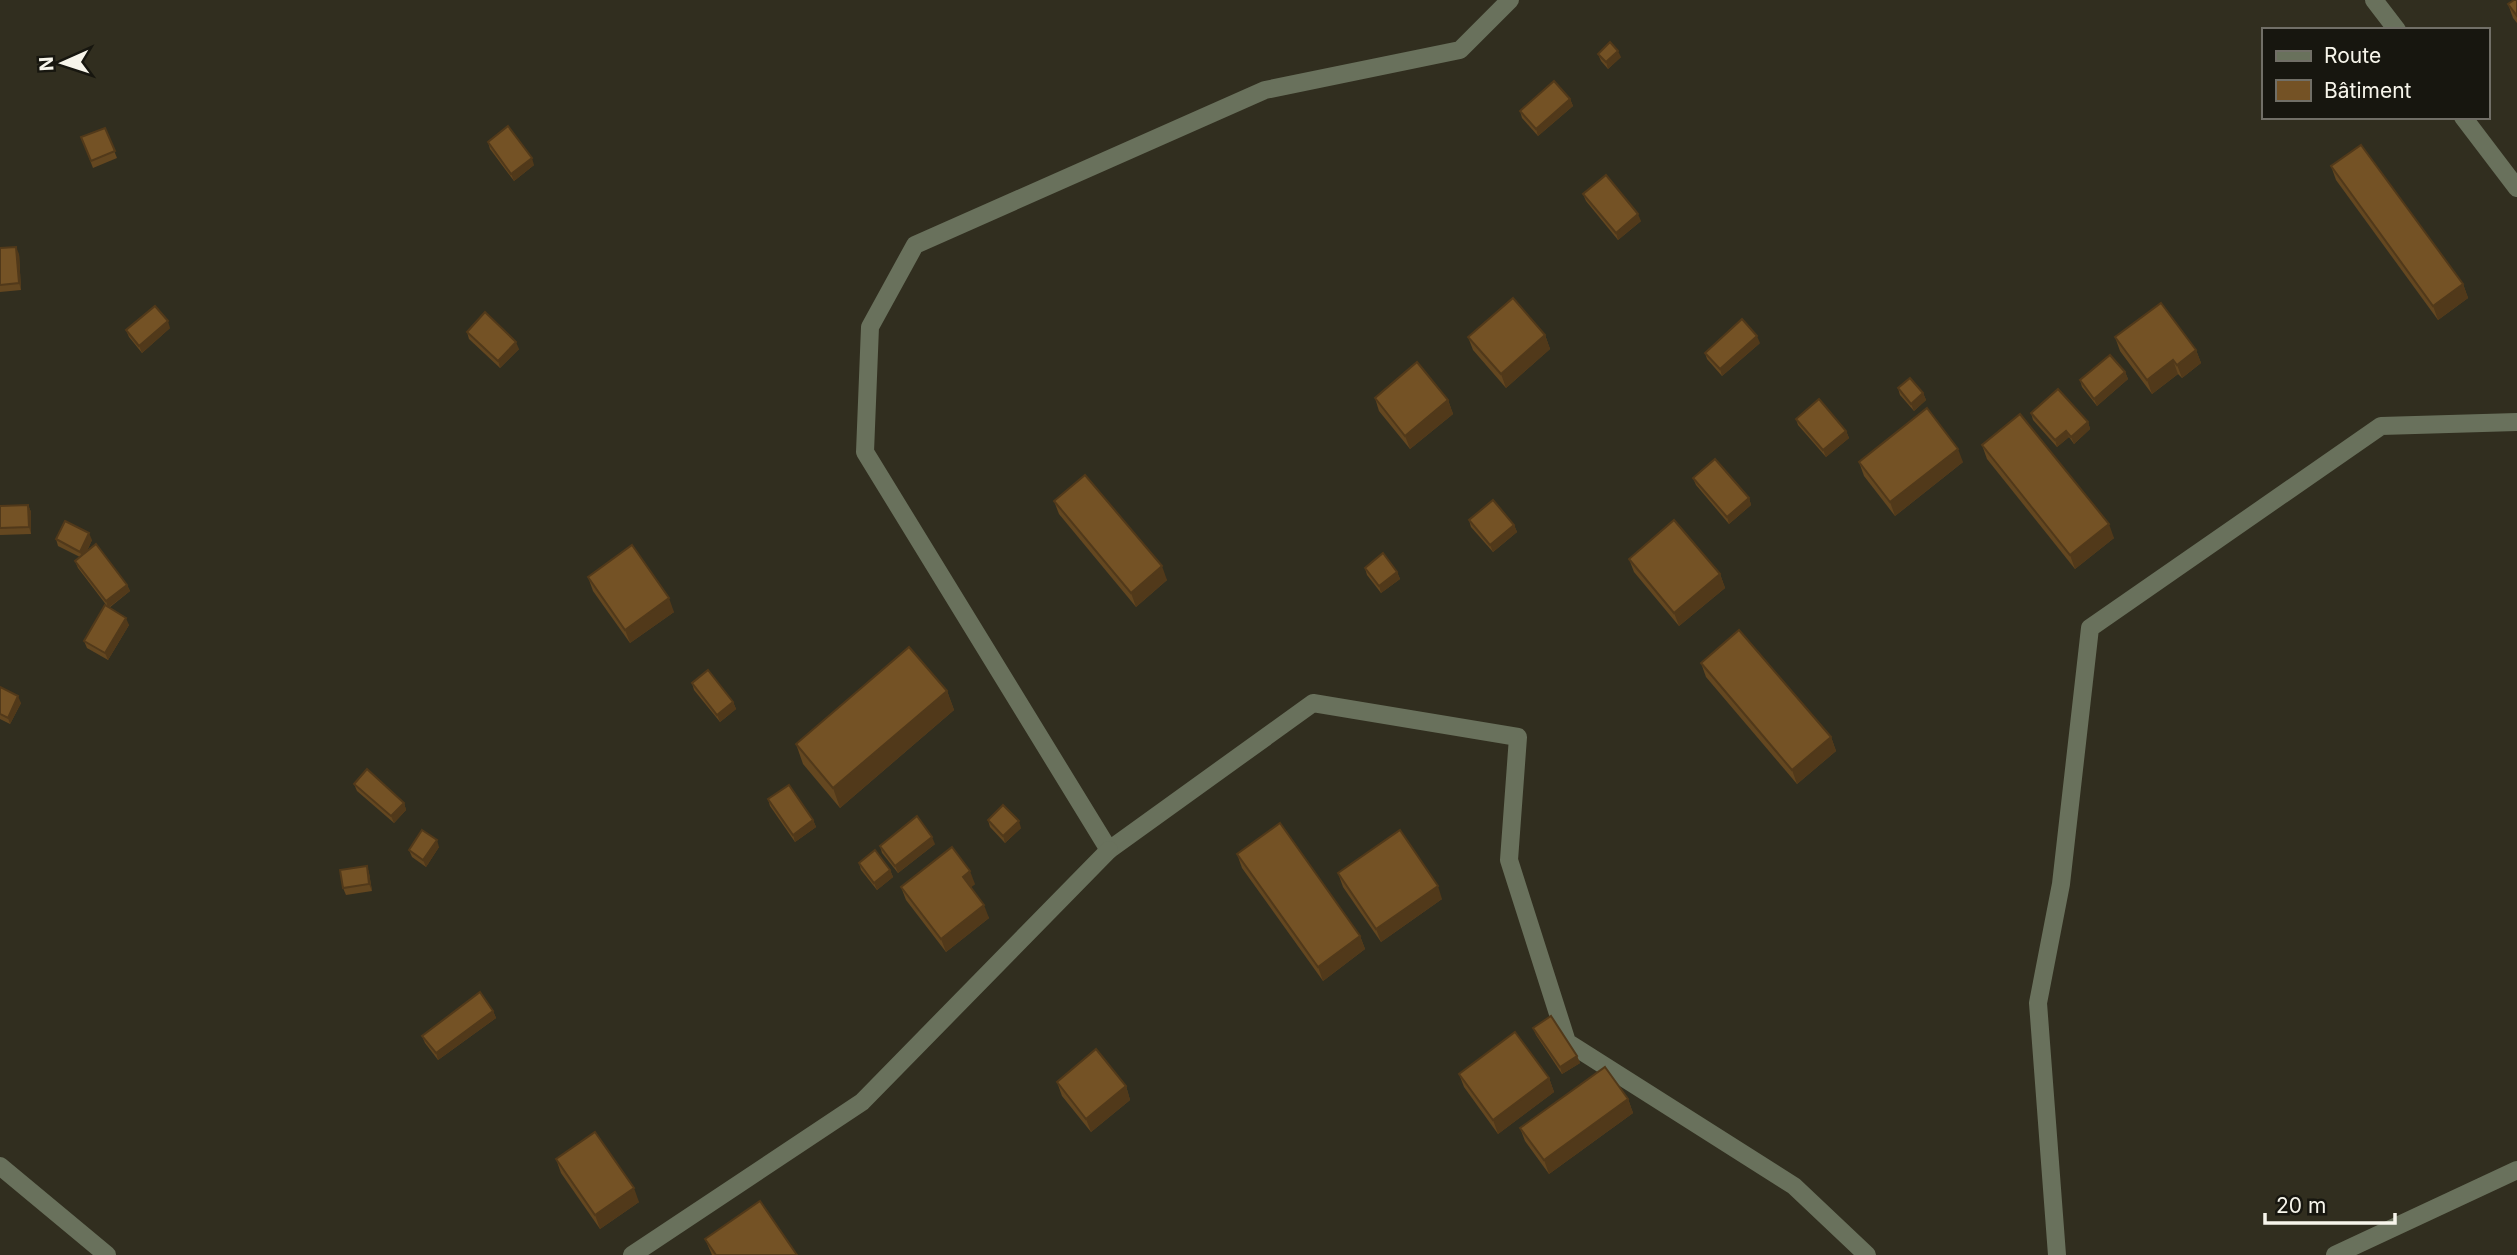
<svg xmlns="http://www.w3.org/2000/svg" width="2517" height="1255" viewBox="0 0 2517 1255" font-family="Inter,sans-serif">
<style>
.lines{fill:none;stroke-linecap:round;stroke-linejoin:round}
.minor{stroke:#69715c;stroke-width:18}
.tertiary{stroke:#69715c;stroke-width:18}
.wall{fill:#644720}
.shaded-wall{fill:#51391a}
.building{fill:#745225;stroke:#51391a;stroke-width:2}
</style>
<rect width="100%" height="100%" fill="#312e1f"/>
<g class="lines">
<g class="minor">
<path d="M 1510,0 L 1460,50 L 1265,90 L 915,245 L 870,327 L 865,452 L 1109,850 L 1313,703 L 1518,737 L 1509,860 L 1567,1042 L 1794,1186 L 1867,1255"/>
<path d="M 0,1166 L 107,1255"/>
<path d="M 632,1255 L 862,1102 L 1109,850"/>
<path d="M 2057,1255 L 2038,1003 L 2061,884 L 2090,628 L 2381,426 L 2517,422"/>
<path d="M 2335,1255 L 2517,1170"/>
</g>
<g class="tertiary">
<path d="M 2374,0 L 2397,30"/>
<path d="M 2463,117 L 2517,188"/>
</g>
</g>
<g class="wall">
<path d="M 2517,0 L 2517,23 L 2513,18 L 2508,4 Z"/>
<path d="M 1598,54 L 1621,57 L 1608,69 L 1601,61 Z"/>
<path d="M 1570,99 L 1573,106 L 1538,136 L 1522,118 L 1520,111 Z"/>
<path d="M 105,128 L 117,158 L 93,168 L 81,137 Z"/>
<path d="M 488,142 L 534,165 L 514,181 L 490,149 Z"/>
<path d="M 2331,166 L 2463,284 L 2468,298 L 2438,320 L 2336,180 Z"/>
<path d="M 1583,194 L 1641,221 L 1618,240 L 1586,201 Z"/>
<path d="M 0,248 L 19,254 L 21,290 L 0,292 Z"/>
<path d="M 170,328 L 142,353 L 129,337 L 126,330 Z"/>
<path d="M 467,332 L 519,349 L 500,368 L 469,339 Z"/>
<path d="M 1545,335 L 1550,349 L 1506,388 L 1473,350 L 1468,337 Z"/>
<path d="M 2115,337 L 2196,350 L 2201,363 L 2182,378 L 2178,374 L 2152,394 L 2120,351 Z"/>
<path d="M 1760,343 L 1722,376 L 1707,359 L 1705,353 Z"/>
<path d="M 2125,372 L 2128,379 L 2097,406 L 2082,387 L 2080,380 Z"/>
<path d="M 1898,388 L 1923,393 L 1926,400 L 1914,411 L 1900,395 Z"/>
<path d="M 1375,398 L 1448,400 L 1453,414 L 1410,449 L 1379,411 Z"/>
<path d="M 2031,413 L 2088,422 L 2090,429 L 2074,444 L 2069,437 L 2057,447 L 2033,420 Z"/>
<path d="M 1796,419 L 1846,431 L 1849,438 L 1826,457 L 1798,425 Z"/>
<path d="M 1982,445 L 2114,538 L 2075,569 L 1987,459 Z"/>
<path d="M 1859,462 L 1963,462 L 1895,516 L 1864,476 Z"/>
<path d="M 1693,478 L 1749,498 L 1751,505 L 1729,524 L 1696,485 Z"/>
<path d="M 1054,501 L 1167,580 L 1136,607 L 1059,514 Z"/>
<path d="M 28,505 L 31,512 L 31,534 L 0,535 L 0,506 Z"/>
<path d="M 1469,520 L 1514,525 L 1517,532 L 1493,552 L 1471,527 Z"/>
<path d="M 56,539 L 92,540 L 86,553 L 127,585 L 130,591 L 109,608 L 129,625 L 108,660 L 87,648 L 84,641 L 107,606 L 78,568 L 75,561 L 80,557 L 58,546 Z"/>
<path d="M 1629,559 L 1720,574 L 1725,588 L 1679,626 L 1634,572 Z"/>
<path d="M 1365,568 L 1397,572 L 1400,579 L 1381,593 L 1367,575 Z"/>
<path d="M 588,577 L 674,612 L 630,643 L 593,591 Z"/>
<path d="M 1701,663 L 1831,737 L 1836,751 L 1797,784 L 1706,677 Z"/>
<path d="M 692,683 L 733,702 L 736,709 L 720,722 L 694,690 Z"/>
<path d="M 0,687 L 21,703 L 10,724 L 0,719 Z"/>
<path d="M 947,691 L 954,710 L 840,808 L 803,764 L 796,744 Z"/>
<path d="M 354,784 L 404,803 L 406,810 L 394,823 L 357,791 Z"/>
<path d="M 768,799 L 813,820 L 816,827 L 795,842 L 770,806 Z"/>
<path d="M 988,820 L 1021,828 L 1005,843 L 990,827 Z"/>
<path d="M 935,844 L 898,873 L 882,853 L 880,846 Z"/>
<path d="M 439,847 L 426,867 L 412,857 L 409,850 Z"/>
<path d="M 1237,854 L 1360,936 L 1365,949 L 1323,981 L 1242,868 Z"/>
<path d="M 859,863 L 890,870 L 893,877 L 877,890 L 861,870 Z"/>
<path d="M 367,866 L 369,873 L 372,891 L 346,895 L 343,888 Z"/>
<path d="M 1338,873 L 1442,899 L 1381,942 L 1343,887 Z"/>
<path d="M 975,884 L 971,887 L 989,918 L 946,952 L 906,900 L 901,887 Z"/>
<path d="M 493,1011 L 496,1018 L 438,1060 L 425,1043 L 422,1036 Z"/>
<path d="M 1533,1028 L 1577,1056 L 1580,1063 L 1562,1074 L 1536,1035 Z"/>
<path d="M 1459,1074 L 1549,1078 L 1554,1092 L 1498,1134 L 1464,1087 Z"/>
<path d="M 1057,1082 L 1126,1086 L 1130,1100 L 1091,1132 L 1062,1096 Z"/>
<path d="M 1628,1099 L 1633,1113 L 1549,1174 L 1525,1141 L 1520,1128 Z"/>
<path d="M 556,1159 L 639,1202 L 600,1229 L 561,1173 Z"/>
<path d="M 705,1239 L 797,1255 L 712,1255 Z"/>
</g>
<g class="shaded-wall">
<path d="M 1618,51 L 1621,57 L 1608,69 L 1606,62 Z"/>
<path d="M 1570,99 L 1573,106 L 1538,136 L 1536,129 Z"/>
<path d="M 532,158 L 534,165 L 514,181 L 511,174 Z"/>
<path d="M 1638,214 L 1641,221 L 1618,240 L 1616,233 Z"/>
<path d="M 16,247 L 19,254 L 21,290 L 19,283 Z"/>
<path d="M 2463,284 L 2468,298 L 2438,320 L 2433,306 Z"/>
<path d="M 168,321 L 170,328 L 142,353 L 139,346 Z"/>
<path d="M 1545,335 L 1550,349 L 1506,388 L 1501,374 Z"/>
<path d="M 1757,336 L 1760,343 L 1722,376 L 1720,369 Z"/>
<path d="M 516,342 L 519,349 L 500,368 L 498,361 Z"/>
<path d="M 2196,350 L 2201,363 L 2182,378 L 2177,365 Z"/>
<path d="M 2173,360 L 2178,374 L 2152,394 L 2147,380 Z"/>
<path d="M 2125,372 L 2128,379 L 2097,406 L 2094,399 Z"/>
<path d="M 1923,393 L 1926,400 L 1914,411 L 1911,404 Z"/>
<path d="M 1448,400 L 1453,414 L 1410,449 L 1405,436 Z"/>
<path d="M 2088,422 L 2090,429 L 2074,444 L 2071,437 Z"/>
<path d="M 1846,431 L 1849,438 L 1826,457 L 1823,450 Z"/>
<path d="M 2066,431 L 2069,437 L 2057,447 L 2055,440 Z"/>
<path d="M 1958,449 L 1963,462 L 1895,516 L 1890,502 Z"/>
<path d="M 1749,498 L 1751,505 L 1729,524 L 1727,517 Z"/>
<path d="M 28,505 L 31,512 L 31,534 L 29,527 Z"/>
<path d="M 2109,524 L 2114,538 L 2075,569 L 2070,555 Z"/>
<path d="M 1514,525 L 1517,532 L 1493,552 L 1490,545 Z"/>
<path d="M 89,533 L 92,540 L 83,559 L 80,552 Z"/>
<path d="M 1162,566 L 1167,580 L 1136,607 L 1131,593 Z"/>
<path d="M 1397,572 L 1400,579 L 1381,593 L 1379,586 Z"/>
<path d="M 1720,574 L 1725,588 L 1679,626 L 1674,613 Z"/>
<path d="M 127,585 L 130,591 L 108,608 L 106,601 Z"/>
<path d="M 669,598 L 674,612 L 630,643 L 625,630 Z"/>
<path d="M 126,618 L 129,625 L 108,660 L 105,653 Z"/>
<path d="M 947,691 L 954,710 L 840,808 L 833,788 Z"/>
<path d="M 18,696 L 21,703 L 10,724 L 8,718 Z"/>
<path d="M 733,702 L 736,709 L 720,722 L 717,715 Z"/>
<path d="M 1831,737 L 1836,751 L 1797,784 L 1792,770 Z"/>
<path d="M 404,803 L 406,810 L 394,823 L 391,816 Z"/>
<path d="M 813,820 L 816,827 L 795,842 L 793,835 Z"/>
<path d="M 1019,821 L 1021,828 L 1005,843 L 1003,836 Z"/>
<path d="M 932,837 L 935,844 L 898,873 L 895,866 Z"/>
<path d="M 437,840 L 439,847 L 426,867 L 423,860 Z"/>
<path d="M 367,866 L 369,873 L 372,891 L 369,884 Z"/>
<path d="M 890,870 L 893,877 L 877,890 L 874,883 Z"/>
<path d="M 970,871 L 975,884 L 968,890 L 963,877 Z"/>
<path d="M 1438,886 L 1442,899 L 1381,942 L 1376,929 Z"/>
<path d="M 984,905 L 989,918 L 946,952 L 941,939 Z"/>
<path d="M 1360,936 L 1365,949 L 1323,981 L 1318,967 Z"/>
<path d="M 493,1011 L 496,1018 L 438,1060 L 436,1053 Z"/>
<path d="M 1577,1056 L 1580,1063 L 1562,1074 L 1560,1067 Z"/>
<path d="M 1549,1078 L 1554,1092 L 1498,1134 L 1493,1120 Z"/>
<path d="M 1126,1086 L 1130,1100 L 1091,1132 L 1086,1119 Z"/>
<path d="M 1628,1099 L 1633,1113 L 1549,1174 L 1544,1160 Z"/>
<path d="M 634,1188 L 639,1202 L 600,1229 L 595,1215 Z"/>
</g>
<g class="building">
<path d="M 2514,0 L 2517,0 L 2517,16 L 2508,4 Z"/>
<path d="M 1610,42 L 1618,51 L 1606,62 L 1598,54 Z"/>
<path d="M 1554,81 L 1570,99 L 1536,129 L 1520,111 Z"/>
<path d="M 508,126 L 532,158 L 511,174 L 488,142 Z"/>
<path d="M 105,128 L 115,151 L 91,161 L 81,137 Z"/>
<path d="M 2361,145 L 2463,284 L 2433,306 L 2331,166 Z"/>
<path d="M 1606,175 L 1638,214 L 1616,233 L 1583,194 Z"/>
<path d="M 16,247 L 19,283 L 0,285 L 0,248 Z"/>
<path d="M 1513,298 L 1545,335 L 1501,374 L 1468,337 Z"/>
<path d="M 2161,303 L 2196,350 L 2177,365 L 2173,360 L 2147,380 L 2115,337 Z"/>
<path d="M 155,306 L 168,321 L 139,346 L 126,330 Z"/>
<path d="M 485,312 L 516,342 L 498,361 L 467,332 Z"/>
<path d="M 1742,319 L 1757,336 L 1720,369 L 1705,353 Z"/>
<path d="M 2110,355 L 2125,372 L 2094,399 L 2080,380 Z"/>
<path d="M 1417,362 L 1448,400 L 1405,436 L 1375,398 Z"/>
<path d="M 1910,378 L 1923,393 L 1911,404 L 1898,388 Z"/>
<path d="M 2058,389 L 2088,422 L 2071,437 L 2066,431 L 2055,440 L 2031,413 Z"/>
<path d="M 1819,399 L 1846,431 L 1823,450 L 1796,419 Z"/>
<path d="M 1927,408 L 1958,449 L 1890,502 L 1859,462 Z"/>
<path d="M 2020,414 L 2109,524 L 2070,555 L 1982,445 Z"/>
<path d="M 1715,459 L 1749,498 L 1727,517 L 1693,478 Z"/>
<path d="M 1085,475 L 1162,566 L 1131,593 L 1054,501 Z"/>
<path d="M 1493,500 L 1514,525 L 1490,545 L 1469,520 Z"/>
<path d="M 28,505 L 29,527 L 0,528 L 0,506 Z"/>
<path d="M 1674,520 L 1720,574 L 1674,613 L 1629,559 Z"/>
<path d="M 65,521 L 89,533 L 80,552 L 56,539 Z"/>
<path d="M 96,544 L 127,585 L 106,601 L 75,561 Z"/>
<path d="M 632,545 L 669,598 L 625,630 L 588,577 Z"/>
<path d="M 1383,553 L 1397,572 L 1379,586 L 1365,568 Z"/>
<path d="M 105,605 L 126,618 L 105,653 L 84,641 Z"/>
<path d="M 1739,630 L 1831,737 L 1792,770 L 1701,663 Z"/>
<path d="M 909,647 L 947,691 L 833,788 L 796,744 Z"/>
<path d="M 708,670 L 733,702 L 717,715 L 692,683 Z"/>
<path d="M 0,687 L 18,696 L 8,718 L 0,714 Z"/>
<path d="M 367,769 L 404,803 L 391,816 L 354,784 Z"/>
<path d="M 789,785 L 813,820 L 793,835 L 768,799 Z"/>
<path d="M 1003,805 L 1019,821 L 1003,836 L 988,820 Z"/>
<path d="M 917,816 L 932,837 L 895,866 L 880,846 Z"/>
<path d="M 1280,823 L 1360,936 L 1318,967 L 1237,854 Z"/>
<path d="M 422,830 L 437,840 L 423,860 L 409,850 Z"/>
<path d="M 1400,830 L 1438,886 L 1376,929 L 1338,873 Z"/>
<path d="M 952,847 L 970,871 L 963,877 L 984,905 L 941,939 L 901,887 Z"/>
<path d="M 875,850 L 890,870 L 874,883 L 859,863 Z"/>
<path d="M 367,866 L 369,884 L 343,888 L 340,870 Z"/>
<path d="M 480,992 L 493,1011 L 436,1053 L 422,1036 Z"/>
<path d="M 1551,1016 L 1577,1056 L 1560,1067 L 1533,1028 Z"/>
<path d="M 1515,1032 L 1549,1078 L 1493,1120 L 1459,1074 Z"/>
<path d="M 1096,1049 L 1126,1086 L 1086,1119 L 1057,1082 Z"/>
<path d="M 1605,1067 L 1628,1099 L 1544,1160 L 1520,1128 Z"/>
<path d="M 595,1132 L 634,1188 L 595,1215 L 556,1159 Z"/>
<path d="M 760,1201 L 797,1255 L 716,1255 L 705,1239 Z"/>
</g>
<rect x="2262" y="28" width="228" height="91" fill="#17160f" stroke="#716f67" stroke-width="2"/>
<rect x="2276" y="51" width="35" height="10" fill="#69715c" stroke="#716f67" stroke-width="2"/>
<text x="2324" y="63" font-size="21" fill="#f7f5eb">Route</text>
<rect x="2276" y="80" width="35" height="21" fill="#745225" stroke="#716f67" stroke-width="2"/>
<text x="2324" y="98" font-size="21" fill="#f7f5eb">Bâtiment</text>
<g transform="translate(63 63) rotate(267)" stroke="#17160f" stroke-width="5" paint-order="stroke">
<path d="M0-5L12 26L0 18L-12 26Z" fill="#f7f5eb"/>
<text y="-10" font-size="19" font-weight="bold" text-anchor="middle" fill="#f7f5eb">N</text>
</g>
<path d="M2265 1213v10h130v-10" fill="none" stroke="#f7f5eb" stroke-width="3.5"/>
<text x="2276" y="1213" font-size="21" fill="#f7f5eb" stroke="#17160f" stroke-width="5" paint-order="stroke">20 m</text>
</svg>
